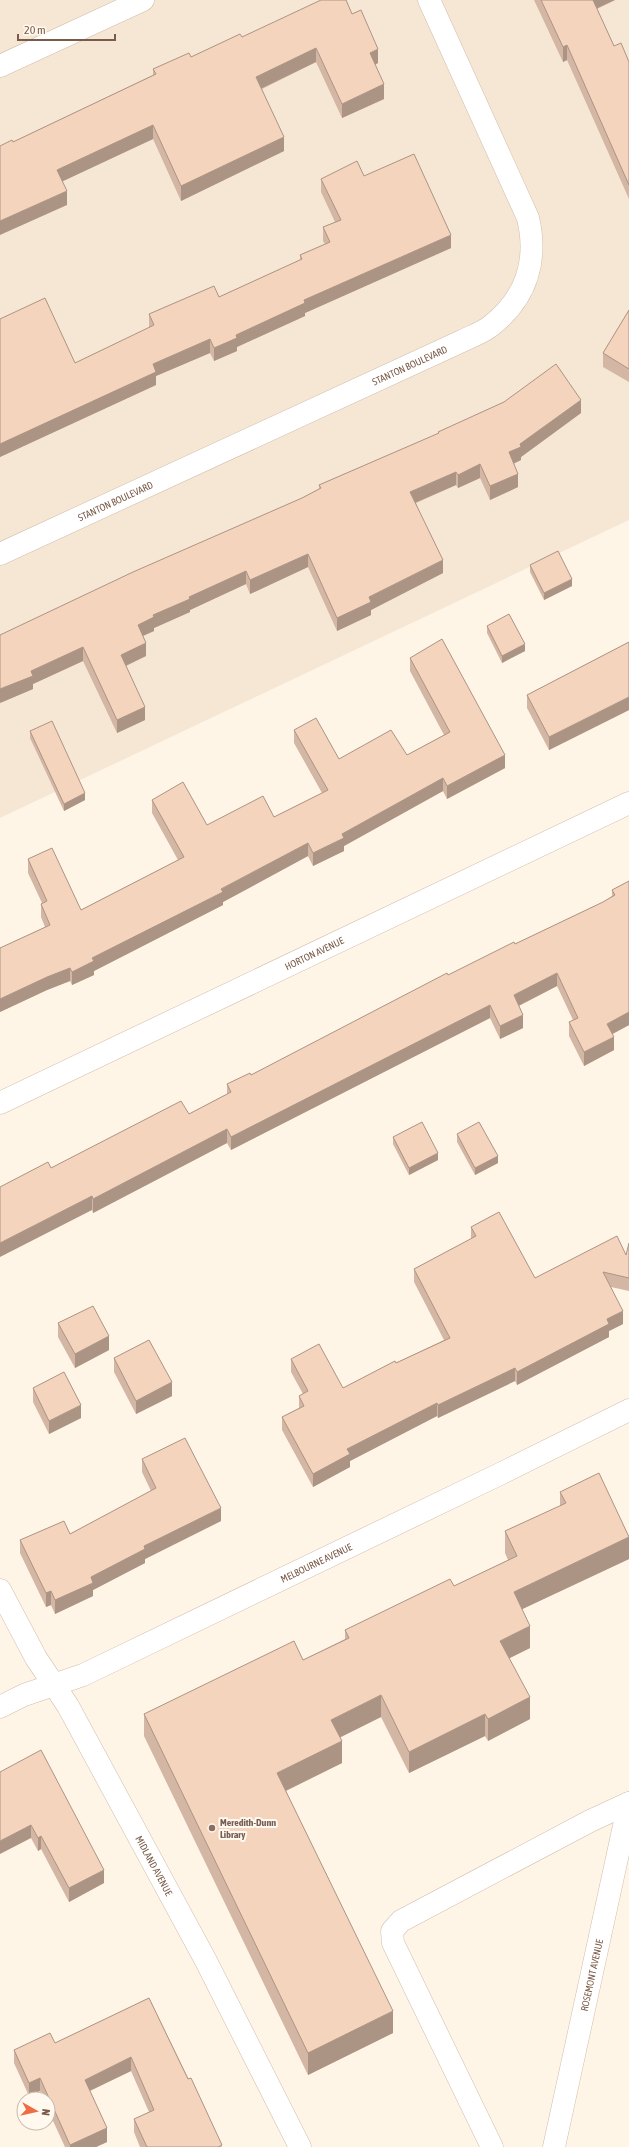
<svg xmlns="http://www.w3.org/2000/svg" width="629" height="2147" viewBox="0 0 629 2147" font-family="'Asap Condensed',sans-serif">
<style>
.residential{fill:#f6e7d5}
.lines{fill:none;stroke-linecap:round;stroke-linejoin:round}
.minor-casing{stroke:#d1bdab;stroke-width:23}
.minor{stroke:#fff;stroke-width:22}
.wall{fill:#d3b6a3}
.shaded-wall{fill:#ac9484}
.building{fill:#f5d4bd;stroke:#ac9484}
.education-dot{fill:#8d6e63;stroke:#fff9ef;stroke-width:1.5}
.labels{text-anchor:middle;stroke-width:4;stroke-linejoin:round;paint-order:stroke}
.street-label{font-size:10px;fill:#7a5b49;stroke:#fff9ef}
.education-label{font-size:10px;font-weight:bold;fill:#785e54;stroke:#fff9ef;text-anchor:start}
</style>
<rect width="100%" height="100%" fill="#fef5e7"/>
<path class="residential" d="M 0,0 L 629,0 L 629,520 L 0,818 Z"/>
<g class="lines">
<g class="minor-casing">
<g id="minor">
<path d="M 0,66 L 143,0"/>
<path id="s1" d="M 0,554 L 462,341 C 472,336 484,332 492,325 C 527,297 538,260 528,218 L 429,0"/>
<path id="s2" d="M 0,1103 L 629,803"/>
<path id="s3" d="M 0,1590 L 36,1658 L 68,1706 L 206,1961 L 300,2147"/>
<path id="s4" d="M 0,1707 L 24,1695 L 83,1675 L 502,1473 L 629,1410"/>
<path d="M 492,2147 L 393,1943 L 392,1931 L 401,1921 L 590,1821 L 629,1803"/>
<path id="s5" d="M 554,2147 L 629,1803"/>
</g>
</g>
<use href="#minor" class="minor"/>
</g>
<g class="wall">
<path d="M 534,0 L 615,0 L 597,9 L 614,46 L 629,62 L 629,199 L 567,60 L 563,62 Z"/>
<path d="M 352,14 L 378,63 L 375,65 L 384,99 L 342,118 L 316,62 L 262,89 L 284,151 L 181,201 L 153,139 L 62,181 L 67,205 L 13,142 L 153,75 L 153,69 L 191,57 L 242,37 Z"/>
<path d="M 364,176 L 451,248 L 305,313 L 305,316 L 237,347 L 237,351 L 214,361 L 210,353 L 156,376 L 156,385 L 0,457 L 0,319 L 75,363 L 149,328 L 149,314 L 219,297 L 300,260 L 300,255 L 325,244 L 323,241 L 323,227 L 335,222 L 321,192 L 321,179 Z"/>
<path d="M 629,310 L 629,382 L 603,367 L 603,353 Z"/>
<path d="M 581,413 L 521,457 L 521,460 L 514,463 L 518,487 L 490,500 L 480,478 L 458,488 L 456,485 L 416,503 L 443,573 L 371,610 L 371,615 L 337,631 L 308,567 L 250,594 L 246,584 L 190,610 L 190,612 L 154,628 L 154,631 L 143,636 L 146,656 L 126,666 L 145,720 L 117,733 L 83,661 L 33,684 L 33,689 L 0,703 L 302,498 L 319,489 L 319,485 L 438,434 L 438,432 Z"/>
<path d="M 530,565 L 572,586 L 544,600 L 530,572 Z"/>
<path d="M 487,626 L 525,651 L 502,663 L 487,633 Z"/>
<path d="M 629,642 L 629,710 L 549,750 L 527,708 L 527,695 Z"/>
<path d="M 410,658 L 505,768 L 447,799 L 443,791 L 344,846 L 344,851 L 313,866 L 308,856 L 223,902 L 223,905 L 94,971 L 94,975 L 72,985 L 70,981 L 47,990 L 0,1012 L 0,948 L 45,927 L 41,917 L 41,904 L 42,903 L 28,873 L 28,859 L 81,910 L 178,860 L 152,813 L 152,800 L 207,825 L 274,817 L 322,793 L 294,743 L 294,730 L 339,759 L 407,755 L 444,735 L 410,671 Z"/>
<path d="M 30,731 L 85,800 L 64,811 L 30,738 Z"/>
<path d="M 629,881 L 629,1025 L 612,1034 L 614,1050 L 584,1066 L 569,1036 L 569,1022 L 573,1020 L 557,986 L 519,1006 L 523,1028 L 500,1039 L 490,1018 L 231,1150 L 227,1143 L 93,1213 L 92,1210 L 51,1168 L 189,1114 L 227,1094 L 227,1084 L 251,1075 L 448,975 L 515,944 L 603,902 L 612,896 L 612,890 Z"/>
<path d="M 457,1134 L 498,1163 L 475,1175 L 457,1142 Z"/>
<path d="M 393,1137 L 438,1160 L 409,1175 L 393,1144 Z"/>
<path d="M 471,1227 L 535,1278 L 626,1255 L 629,1243 L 629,1291 L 611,1287 L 623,1324 L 609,1331 L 609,1337 L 517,1385 L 515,1381 L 438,1418 L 437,1416 L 350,1461 L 350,1467 L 313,1487 L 282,1430 L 282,1417 L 299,1408 L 299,1396 L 303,1394 L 291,1372 L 291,1359 L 343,1388 L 444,1340 L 414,1282 L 414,1269 L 471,1239 Z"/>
<path d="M 58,1323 L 109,1350 L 75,1368 L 58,1337 Z"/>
<path d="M 114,1358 L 172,1396 L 136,1414 L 114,1372 Z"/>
<path d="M 33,1388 L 81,1418 L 49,1434 L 33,1402 Z"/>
<path d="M 142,1459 L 221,1521 L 145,1559 L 145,1563 L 93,1590 L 93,1596 L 55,1614 L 51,1605 L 46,1607 L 20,1553 L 20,1540 L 70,1534 L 151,1491 L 142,1472 Z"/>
<path d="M 560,1492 L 629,1536 L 629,1559 L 522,1609 L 530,1648 L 509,1658 L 530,1719 L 488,1741 L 485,1736 L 409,1773 L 381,1717 L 340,1737 L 342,1763 L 286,1791 L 393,2033 L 308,2075 L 144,1736 L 144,1714 L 303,1660 L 345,1639 L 345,1630 L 454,1586 L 508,1560 L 505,1553 L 505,1531 L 560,1506 Z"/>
<path d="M 0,1772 L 104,1883 L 69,1902 L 41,1849 L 38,1851 L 31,1838 Z"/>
<path d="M 149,1998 L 222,2147 L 140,2147 L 134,2132 L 134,2119 L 149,2112 L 131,2071 L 90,2091 L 107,2142 L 96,2147 L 65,2147 L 48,2110 L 48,2099 L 43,2099 L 40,2091 L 29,2096 L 14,2063 L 14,2050 L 55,2043 Z"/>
</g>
<g class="shaded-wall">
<path d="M 591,0 L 615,0 L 591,11 Z"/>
<path d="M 567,45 L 567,60 L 563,62 L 563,47 Z"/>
<path d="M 316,48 L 316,62 L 256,91 L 256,77 Z"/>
<path d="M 378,49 L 378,63 L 370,67 L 370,53 Z"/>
<path d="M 384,84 L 384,99 L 342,118 L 342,104 Z"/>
<path d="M 153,125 L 153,139 L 57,184 L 57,170 Z"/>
<path d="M 284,137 L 284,151 L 181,201 L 181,186 Z"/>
<path d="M 67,191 L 67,205 L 0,235 L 0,221 Z"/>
<path d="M 451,235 L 451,248 L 305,313 L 305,316 L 237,347 L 237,351 L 214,361 L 214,348 L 236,335 L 304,300 Z"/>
<path d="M 210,339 L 210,353 L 156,376 L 156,385 L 0,457 L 0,444 L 153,364 Z"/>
<path d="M 581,400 L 581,413 L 521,457 L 521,460 L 509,466 L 509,452 Z"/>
<path d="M 480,464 L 480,478 L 458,488 L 458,475 Z"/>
<path d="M 456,472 L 456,485 L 410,505 L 410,492 Z"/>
<path d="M 518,474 L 518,487 L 490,500 L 490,486 Z"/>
<path d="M 308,554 L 308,567 L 250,594 L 250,580 Z"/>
<path d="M 443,560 L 443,573 L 371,610 L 371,615 L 337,631 L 337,618 L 369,597 Z"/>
<path d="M 246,571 L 246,584 L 190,610 L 190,612 L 154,628 L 154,631 L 138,638 L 138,625 L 153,615 L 189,597 Z"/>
<path d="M 572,579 L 572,586 L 544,600 L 544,593 Z"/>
<path d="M 146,643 L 146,656 L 121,668 L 121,655 Z"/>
<path d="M 525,644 L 525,651 L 502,663 L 502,656 Z"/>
<path d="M 83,647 L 83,661 L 33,684 L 33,689 L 0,703 L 0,689 L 31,671 Z"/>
<path d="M 629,697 L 629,710 L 549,750 L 549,737 Z"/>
<path d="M 145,707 L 145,720 L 117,733 L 117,720 Z"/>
<path d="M 505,755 L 505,768 L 447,799 L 447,786 Z"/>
<path d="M 443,778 L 443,791 L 344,846 L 344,851 L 313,866 L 313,853 L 342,834 Z"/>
<path d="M 85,793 L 85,800 L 64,811 L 64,804 Z"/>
<path d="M 308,843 L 308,856 L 223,902 L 223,905 L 94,971 L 94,975 L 72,985 L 72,972 L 92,958 Z"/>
<path d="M 70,968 L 70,981 L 47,990 L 0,1012 L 0,999 L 47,977 Z"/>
<path d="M 557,973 L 557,986 L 514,1008 L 514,995 Z"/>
<path d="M 490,1005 L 490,1018 L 231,1150 L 231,1137 Z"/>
<path d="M 629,1012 L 629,1025 L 607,1037 L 607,1024 Z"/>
<path d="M 523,1015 L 523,1028 L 500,1039 L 500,1026 Z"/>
<path d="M 614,1037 L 614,1050 L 584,1066 L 584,1052 Z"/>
<path d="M 227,1129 L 227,1143 L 93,1213 L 93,1199 Z"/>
<path d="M 438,1153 L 438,1160 L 409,1175 L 409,1168 Z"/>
<path d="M 498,1156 L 498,1163 L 475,1175 L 475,1168 Z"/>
<path d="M 92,1196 L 92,1210 L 0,1257 L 0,1243 Z"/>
<path d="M 623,1311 L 623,1324 L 609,1331 L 609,1337 L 517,1385 L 517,1372 L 607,1319 Z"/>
<path d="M 109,1336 L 109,1350 L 75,1368 L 75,1354 Z"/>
<path d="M 515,1368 L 515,1381 L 438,1418 L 438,1405 Z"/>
<path d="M 172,1382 L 172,1396 L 136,1414 L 136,1401 Z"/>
<path d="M 437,1403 L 437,1416 L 350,1461 L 350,1467 L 313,1487 L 313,1474 L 347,1449 Z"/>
<path d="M 81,1405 L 81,1418 L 49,1434 L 49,1421 Z"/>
<path d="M 221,1508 L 221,1521 L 145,1559 L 145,1563 L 93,1590 L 93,1596 L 55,1614 L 55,1600 L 91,1577 L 144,1546 Z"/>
<path d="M 629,1537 L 629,1559 L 514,1613 L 514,1592 Z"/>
<path d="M 51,1591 L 51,1605 L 46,1607 L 46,1593 Z"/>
<path d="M 530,1626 L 530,1648 L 500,1663 L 500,1641 Z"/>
<path d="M 381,1695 L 381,1717 L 331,1742 L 331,1720 Z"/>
<path d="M 530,1697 L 530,1719 L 488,1741 L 488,1719 Z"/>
<path d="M 485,1714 L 485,1736 L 409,1773 L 409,1752 Z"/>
<path d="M 342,1741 L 342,1763 L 277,1795 L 277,1773 Z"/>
<path d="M 31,1825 L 31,1838 L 0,1854 L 0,1841 Z"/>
<path d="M 41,1836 L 41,1849 L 38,1851 L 38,1838 Z"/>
<path d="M 104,1870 L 104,1883 L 69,1902 L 69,1888 Z"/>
<path d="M 393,2011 L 393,2033 L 308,2075 L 308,2053 Z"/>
<path d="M 131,2057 L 131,2071 L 85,2093 L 85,2080 Z"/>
<path d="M 40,2078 L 40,2091 L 29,2096 L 29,2083 Z"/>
<path d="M 107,2128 L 107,2142 L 96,2147 L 70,2147 L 70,2145 Z"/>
</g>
<g class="building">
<path d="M 321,0 L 346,0 L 352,14 L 361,10 L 378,49 L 370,53 L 384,84 L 342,104 L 316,48 L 256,77 L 284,137 L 181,186 L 153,125 L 57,170 L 67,191 L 0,221 L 0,146 L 12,140 L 13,142 L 156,74 L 153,69 L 189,53 L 191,57 L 240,34 L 242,37 Z"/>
<path d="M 541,0 L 593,0 L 614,46 L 621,43 L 629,62 L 629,185 L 567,45 L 563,47 Z"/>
<path d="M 414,154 L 451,235 L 304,300 L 305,303 L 236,335 L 237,338 L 214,348 L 210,339 L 153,364 L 156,372 L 0,444 L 0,319 L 45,298 L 75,363 L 154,325 L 149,314 L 214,286 L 219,297 L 302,259 L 300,255 L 330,242 L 323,227 L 341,220 L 321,179 L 357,161 L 364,176 Z"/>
<path d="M 629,310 L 629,369 L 603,353 Z"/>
<path d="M 556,364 L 581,400 L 520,444 L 521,447 L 509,452 L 518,474 L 490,486 L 480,464 L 458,475 L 456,472 L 410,492 L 443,560 L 369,597 L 371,602 L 337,618 L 308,554 L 250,580 L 246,571 L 189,597 L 190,599 L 153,615 L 154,617 L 138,625 L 146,643 L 121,655 L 145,707 L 117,720 L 83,647 L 31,671 L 33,676 L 0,689 L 0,635 L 133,572 L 302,498 L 321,488 L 319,485 L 439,433 L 438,432 L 504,402 Z"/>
<path d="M 558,551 L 572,579 L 544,593 L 530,565 Z"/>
<path d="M 509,614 L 525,644 L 502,656 L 487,626 Z"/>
<path d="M 442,639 L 505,755 L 447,786 L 443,778 L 342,834 L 344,838 L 313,853 L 308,843 L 221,889 L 223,892 L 92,958 L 94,961 L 72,972 L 70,968 L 47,977 L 0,999 L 0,948 L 50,925 L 41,904 L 47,901 L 28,859 L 52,848 L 81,910 L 184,857 L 152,800 L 183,782 L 207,825 L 263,796 L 274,817 L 328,790 L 294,730 L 316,718 L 339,759 L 391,730 L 407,755 L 450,732 L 410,658 Z"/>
<path d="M 629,642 L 629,697 L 549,737 L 527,695 Z"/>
<path d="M 52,721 L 85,793 L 64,804 L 30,731 Z"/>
<path d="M 629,881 L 629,1012 L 607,1024 L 614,1037 L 584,1052 L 569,1022 L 578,1018 L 557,973 L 514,995 L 523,1015 L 500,1026 L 490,1005 L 231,1137 L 227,1129 L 93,1199 L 92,1196 L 0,1243 L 0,1187 L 48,1162 L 51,1168 L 181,1101 L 189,1114 L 231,1092 L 227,1084 L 250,1073 L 251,1075 L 447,973 L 448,975 L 514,942 L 515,944 L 603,902 L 615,895 L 612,890 Z"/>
<path d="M 422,1122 L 438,1153 L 409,1168 L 393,1137 Z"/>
<path d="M 479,1122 L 498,1156 L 475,1168 L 457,1134 Z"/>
<path d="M 499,1212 L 535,1278 L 617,1236 L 626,1255 L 629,1243 L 629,1278 L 603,1272 L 623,1311 L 607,1319 L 609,1324 L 517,1372 L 515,1368 L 438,1405 L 437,1403 L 347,1449 L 350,1454 L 313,1474 L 282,1417 L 304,1406 L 299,1396 L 308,1391 L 291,1359 L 319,1344 L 343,1388 L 395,1361 L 396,1363 L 450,1338 L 414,1269 L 476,1236 L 471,1227 Z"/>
<path d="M 93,1306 L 109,1336 L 75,1354 L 58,1323 Z"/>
<path d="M 149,1340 L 172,1382 L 136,1401 L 114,1358 Z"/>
<path d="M 64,1372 L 81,1405 L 49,1421 L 33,1388 Z"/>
<path d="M 185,1438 L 221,1508 L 144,1546 L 145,1549 L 91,1577 L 93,1583 L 55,1600 L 51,1591 L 46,1593 L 20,1540 L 64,1521 L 70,1534 L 156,1488 L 142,1459 Z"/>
<path d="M 599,1473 L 629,1537 L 514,1592 L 530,1626 L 500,1641 L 530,1697 L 488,1719 L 485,1714 L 409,1752 L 381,1695 L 331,1720 L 342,1741 L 277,1773 L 393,2011 L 308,2053 L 144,1714 L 294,1641 L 303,1660 L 349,1638 L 345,1630 L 450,1579 L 454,1586 L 517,1556 L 505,1531 L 566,1503 L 560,1492 Z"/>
<path d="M 41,1750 L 104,1870 L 69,1888 L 41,1836 L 38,1838 L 31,1825 L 0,1841 L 0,1772 Z"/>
<path d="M 149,1998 L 188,2079 L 191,2078 L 222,2145 L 218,2147 L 147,2147 L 134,2119 L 154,2110 L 131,2057 L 85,2080 L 107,2128 L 70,2145 L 40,2078 L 29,2083 L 14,2050 L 50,2033 L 55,2043 Z"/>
</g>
<circle class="education-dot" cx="212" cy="1828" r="4"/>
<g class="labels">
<g class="street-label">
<text dy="4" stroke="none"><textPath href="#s1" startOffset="451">STANTON BOULEVARD</textPath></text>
<text dy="4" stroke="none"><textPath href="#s1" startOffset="127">STANTON BOULEVARD</textPath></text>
<text dy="4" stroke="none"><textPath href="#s2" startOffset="348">HORTON AVENUE</textPath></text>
<text dy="4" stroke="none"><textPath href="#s4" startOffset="348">MELBOURNE AVENUE</textPath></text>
<text dy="4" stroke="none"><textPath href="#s3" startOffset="316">MIDLAND AVENUE</textPath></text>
<text dy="4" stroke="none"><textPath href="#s5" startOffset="176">ROSEMONT AVENUE</textPath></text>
</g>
<g class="education-label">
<text x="220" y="1826">Meredith-Dunn<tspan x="220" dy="12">Library</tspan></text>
</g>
</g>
<g transform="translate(36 2111) rotate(98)"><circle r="19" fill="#fff9ef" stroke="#cabaad"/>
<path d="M0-3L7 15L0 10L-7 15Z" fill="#ef6d45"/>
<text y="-6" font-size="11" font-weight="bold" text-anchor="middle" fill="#7a5b49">N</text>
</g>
<path d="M18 34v6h97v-6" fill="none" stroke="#7a5b49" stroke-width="2"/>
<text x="24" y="34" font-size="12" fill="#7a5b49" stroke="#fff9ef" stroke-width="3" paint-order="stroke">20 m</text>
</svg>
